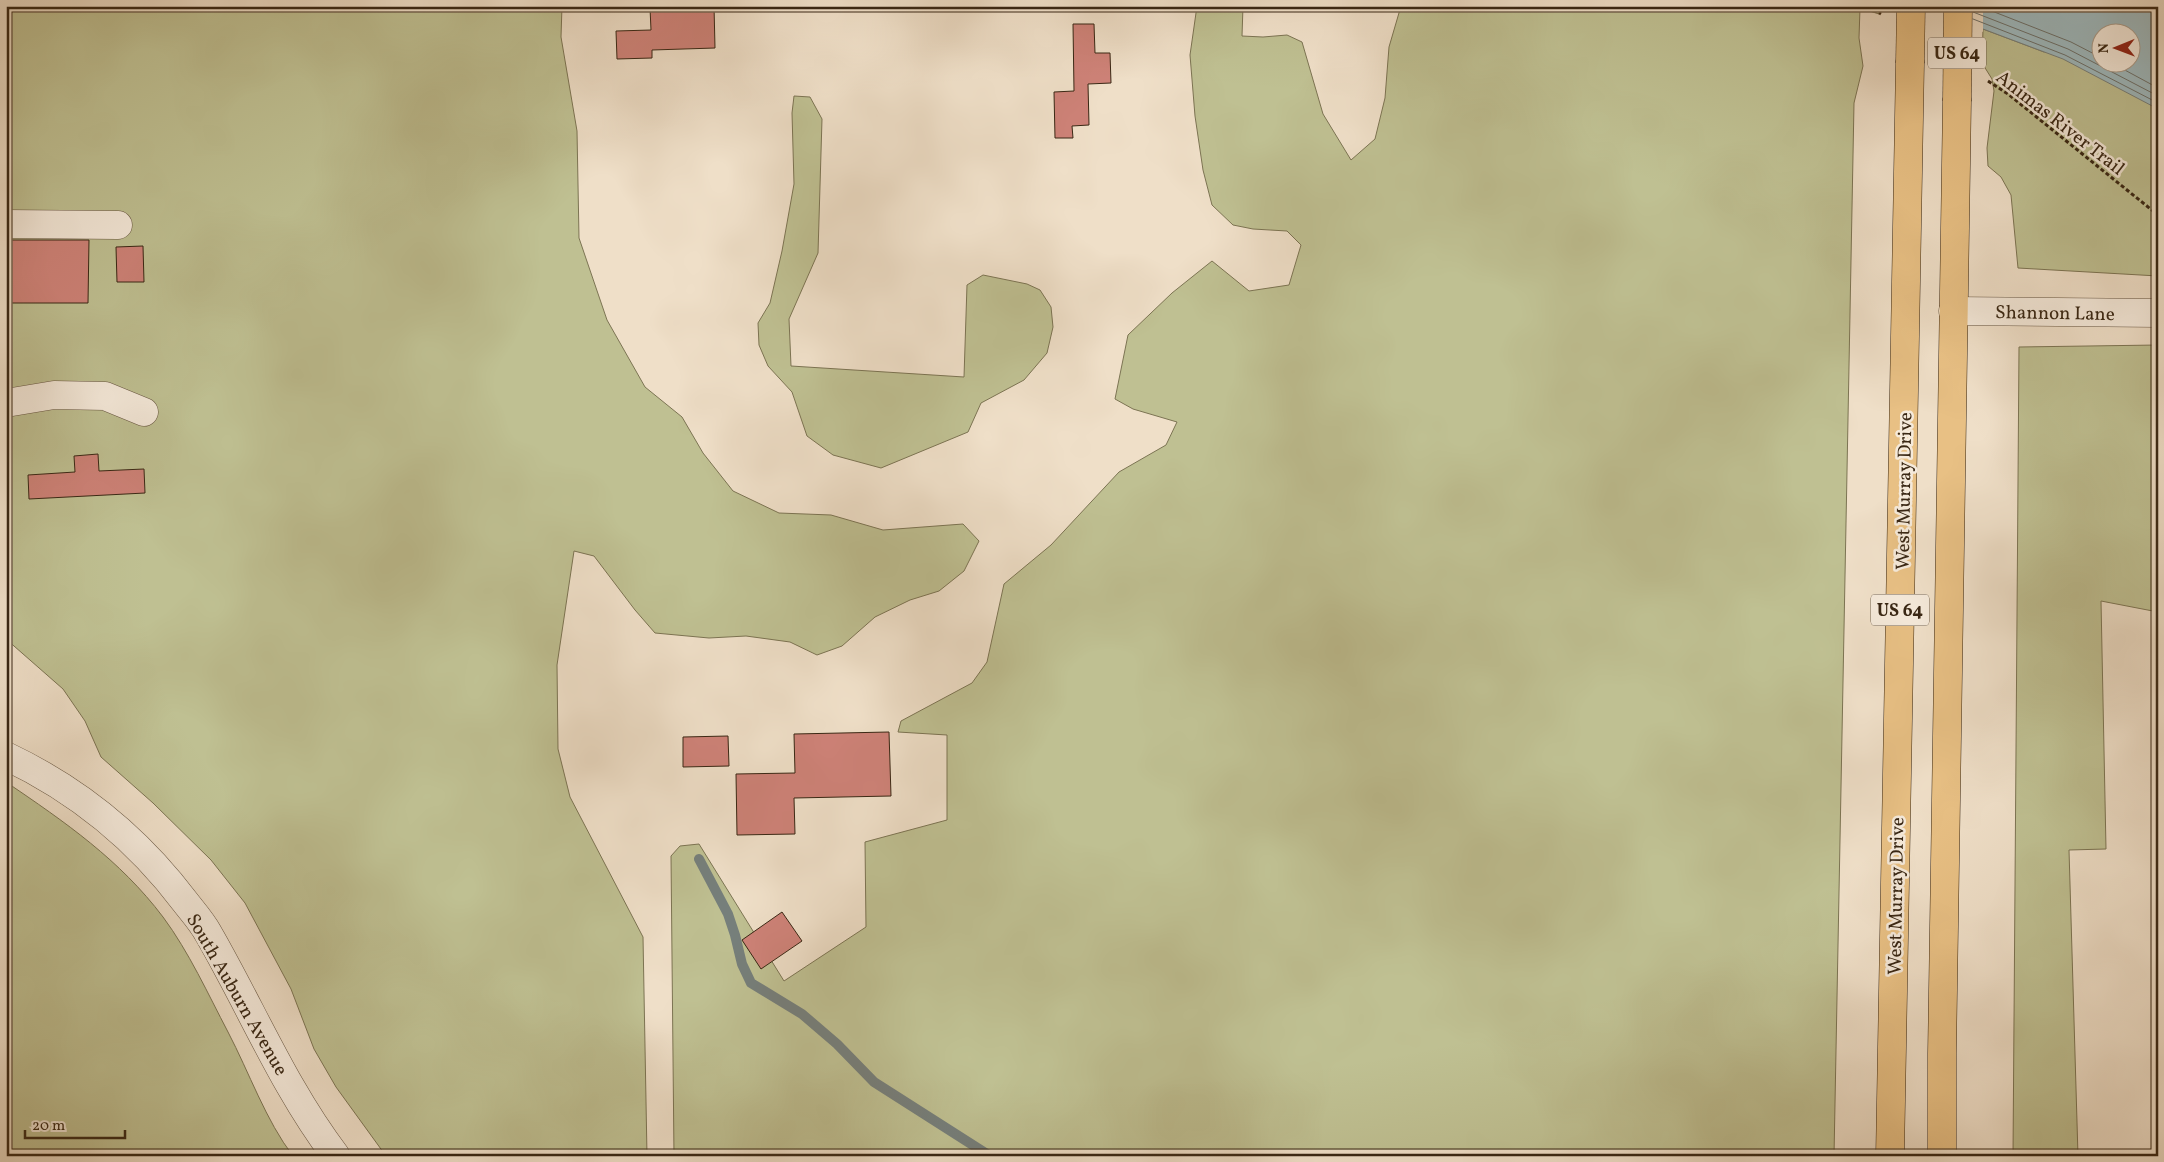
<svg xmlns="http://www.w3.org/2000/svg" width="2164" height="1162" viewBox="0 0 2164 1162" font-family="Vollkorn,serif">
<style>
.green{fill:#bfc092;stroke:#7c7453;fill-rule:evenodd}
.water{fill:#9ebac0;stroke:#767f7b;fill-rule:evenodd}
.pier{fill:#efdfc8}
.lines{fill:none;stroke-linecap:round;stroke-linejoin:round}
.shore{stroke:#6c706a;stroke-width:1}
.stream{stroke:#767f7b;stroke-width:10}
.building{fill:#ce8278;stroke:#392714}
.minor-casing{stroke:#665541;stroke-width:29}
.highway-casing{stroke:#392714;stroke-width:29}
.path{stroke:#392714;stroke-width:3;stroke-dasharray:4 2.5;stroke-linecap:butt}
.minor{stroke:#f5eadb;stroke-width:28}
.highway{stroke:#e8c084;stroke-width:28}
.highway-bridge-casing{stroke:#392714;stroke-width:29;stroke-linecap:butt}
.highway-bridge{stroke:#e8c084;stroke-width:28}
.labels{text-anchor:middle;stroke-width:5;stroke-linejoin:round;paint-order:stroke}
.shield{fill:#f5eadb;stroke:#716250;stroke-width:1}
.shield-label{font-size:18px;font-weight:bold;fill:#392714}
.street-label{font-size:19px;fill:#392714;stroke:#f5eadb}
</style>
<rect width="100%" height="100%" fill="#efdfc8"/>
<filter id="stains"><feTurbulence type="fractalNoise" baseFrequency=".004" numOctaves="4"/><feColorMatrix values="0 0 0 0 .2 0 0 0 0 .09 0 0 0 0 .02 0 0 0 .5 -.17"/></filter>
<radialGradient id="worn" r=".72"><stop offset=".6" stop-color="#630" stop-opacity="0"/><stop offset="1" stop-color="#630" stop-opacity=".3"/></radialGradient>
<g class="green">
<path d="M 6,6 L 562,6 L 561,37 L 577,131 L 579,238 L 607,320 L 645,387 L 682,417 L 703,453 L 733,491 L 779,513 L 831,515 L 883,530 L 963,524 L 979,541 L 964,571 L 939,591 L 910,600 L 875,617 L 842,646 L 817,655 L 790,642 L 746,636 L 709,638 L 655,633 L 635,610 L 594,556 L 574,551 L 557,665 L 558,749 L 570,797 L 643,937 L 647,1156 L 386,1156 L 336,1087 L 314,1049 L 291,989 L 245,903 L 211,860 L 153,803 L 101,757 L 85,721 L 63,689 L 6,639 Z"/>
<path d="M 1197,6 L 1243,6 L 1242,36 L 1263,37 L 1287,35 L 1302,42 L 1323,114 L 1351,160 L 1375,139 L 1385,98 L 1389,47 L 1401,6 L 1880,6 L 1879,14 L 1860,8 L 1859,38 L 1863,66 L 1854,103 L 1834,1156 L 674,1156 L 671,856 L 680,846 L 699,844 L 784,981 L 866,927 L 865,842 L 947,820 L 947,735 L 898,732 L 901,721 L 972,683 L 987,662 L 1004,584 L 1051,545 L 1119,472 L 1166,445 L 1177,422 L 1133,409 L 1115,399 L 1128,335 L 1172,293 L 1212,261 L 1249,291 L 1289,285 L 1301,245 L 1287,231 L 1253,229 L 1233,225 L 1212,205 L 1203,170 L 1195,116 L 1190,55 Z"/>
<path d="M 2158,6 L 2158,276 L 2018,268 L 2011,195 L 2001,177 L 1988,166 L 1987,148 L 1994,91 L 1992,79 L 1982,63 L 1983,29 L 2044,52 ZM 2102,32 L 2132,32 L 2132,62 L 2102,62 Z"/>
<path d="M 794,96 L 810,97 L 822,119 L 818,253 L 789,319 L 791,366 L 964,377 L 967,285 L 983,275 L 1027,284 L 1040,290 L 1051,307 L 1053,327 L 1047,353 L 1024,380 L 981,403 L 968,432 L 881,468 L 833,455 L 807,436 L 792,392 L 768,366 L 759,345 L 758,323 L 770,303 L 782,251 L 794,184 L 792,113 Z"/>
<path d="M 2158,345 L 2158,612 L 2101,601 L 2106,849 L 2069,850 L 2078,1156 L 2013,1156 L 2019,347 Z"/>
<path d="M 6,782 C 65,822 120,860 163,917 C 189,952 208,994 228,1032 C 249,1072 266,1121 293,1156 L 6,1156 Z"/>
</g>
<path class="water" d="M 1936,6 L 2158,6 L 2158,109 L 2063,59 L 1983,29 ZM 2102,32 L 2132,32 L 2132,62 L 2102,62 Z"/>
<path class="pier" d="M 1933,6 L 1983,6 L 1983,32 L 1935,8 Z"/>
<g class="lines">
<g class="shore">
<path d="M 1979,6 L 2071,42 L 2102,58"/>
<path d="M 1973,12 L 2068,49 L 2158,96"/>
<path d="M 1973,19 L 2065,55 L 2158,103"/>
<path d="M 2110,62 L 2158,88"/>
</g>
<path class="stream" d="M 699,859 L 728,914 L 735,935 L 742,964 L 751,983 L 802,1014 L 837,1044 L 874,1082 L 990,1156"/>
</g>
<g class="building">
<path d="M 714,6 L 715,48 L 652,50 L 652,58 L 617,59 L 616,31 L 651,30 L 650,8 Z"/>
<path d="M 1073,24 L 1094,24 L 1095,53 L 1110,53 L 1111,83 L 1088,84 L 1089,125 L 1072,126 L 1073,138 L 1055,138 L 1054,92 L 1074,91 Z"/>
<path d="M 6,240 L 89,240 L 88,303 L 6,303 Z"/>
<path d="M 143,246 L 144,282 L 117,282 L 116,247 Z"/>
<path d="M 98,454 L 99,471 L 144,469 L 145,493 L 29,499 L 28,475 L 75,472 L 74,456 Z"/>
<path d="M 889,732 L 891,796 L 794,798 L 795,834 L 737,835 L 736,774 L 795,773 L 794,734 Z"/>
<path d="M 728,736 L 729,766 L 683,767 L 683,737 Z"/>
<path d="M 782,912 L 802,941 L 761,969 L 742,940 Z"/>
</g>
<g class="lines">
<g class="minor-casing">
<g id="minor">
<path d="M 6,224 L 118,225"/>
<path d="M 1953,311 L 2158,313"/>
<path d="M 6,403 L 54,395 L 105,396 L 144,412"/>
<path d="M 6,756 C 78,790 138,839 186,903 C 193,912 202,922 208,933 C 251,1007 284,1088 336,1156"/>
</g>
</g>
<g class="highway-casing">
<g id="highway">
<path d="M 1890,1156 L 1910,63"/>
<path d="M 1942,1156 L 1942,1054 L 1957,101"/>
</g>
</g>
<g class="path">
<path d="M 1868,6 L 1881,14"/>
<path d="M 1988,81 L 2008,94 L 2158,215"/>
</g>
<use href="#minor" class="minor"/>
<use href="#highway" class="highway"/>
<g class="highway-bridge-casing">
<g id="highway-bridge">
<path d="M 1910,63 L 1911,6"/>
<path d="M 1957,101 L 1958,6"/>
</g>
</g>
<use href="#highway-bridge" class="highway-bridge"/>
</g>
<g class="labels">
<g class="shield">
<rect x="1928" y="37.5" width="58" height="31" rx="4"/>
<rect x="1871" y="594.5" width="58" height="31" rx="4"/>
</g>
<g class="shield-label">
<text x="1957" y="59">US 64</text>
<text x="1900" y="616">US 64</text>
</g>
<g class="street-label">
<text transform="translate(2061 122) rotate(38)" y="7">Animas River Trail</text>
<text transform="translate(2055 312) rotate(1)" y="7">Shannon Lane</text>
<text transform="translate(1903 491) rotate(-89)" y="7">West Murray Drive</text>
<text transform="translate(1895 896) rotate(-89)" y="7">West Murray Drive</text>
<text transform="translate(238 994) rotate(60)" y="7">South Auburn Avenue</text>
</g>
</g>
<rect width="2164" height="1162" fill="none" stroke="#efdfc8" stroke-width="25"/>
<rect x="8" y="8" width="2149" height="1147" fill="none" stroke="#392714" stroke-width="2.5"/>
<rect x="12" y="12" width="2139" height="1137" fill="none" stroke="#392714"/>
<g transform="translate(2116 48) rotate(269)"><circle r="24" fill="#f5eadb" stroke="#aa9c8b"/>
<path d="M0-4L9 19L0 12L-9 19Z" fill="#8f2418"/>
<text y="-8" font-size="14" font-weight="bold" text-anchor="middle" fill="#392714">N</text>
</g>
<path d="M25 1130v8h100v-8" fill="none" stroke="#392714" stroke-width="2.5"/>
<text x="32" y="1130" font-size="15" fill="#392714" stroke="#f5eadb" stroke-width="4" paint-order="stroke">20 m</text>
<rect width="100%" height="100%" filter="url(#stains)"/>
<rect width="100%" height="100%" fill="url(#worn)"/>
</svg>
